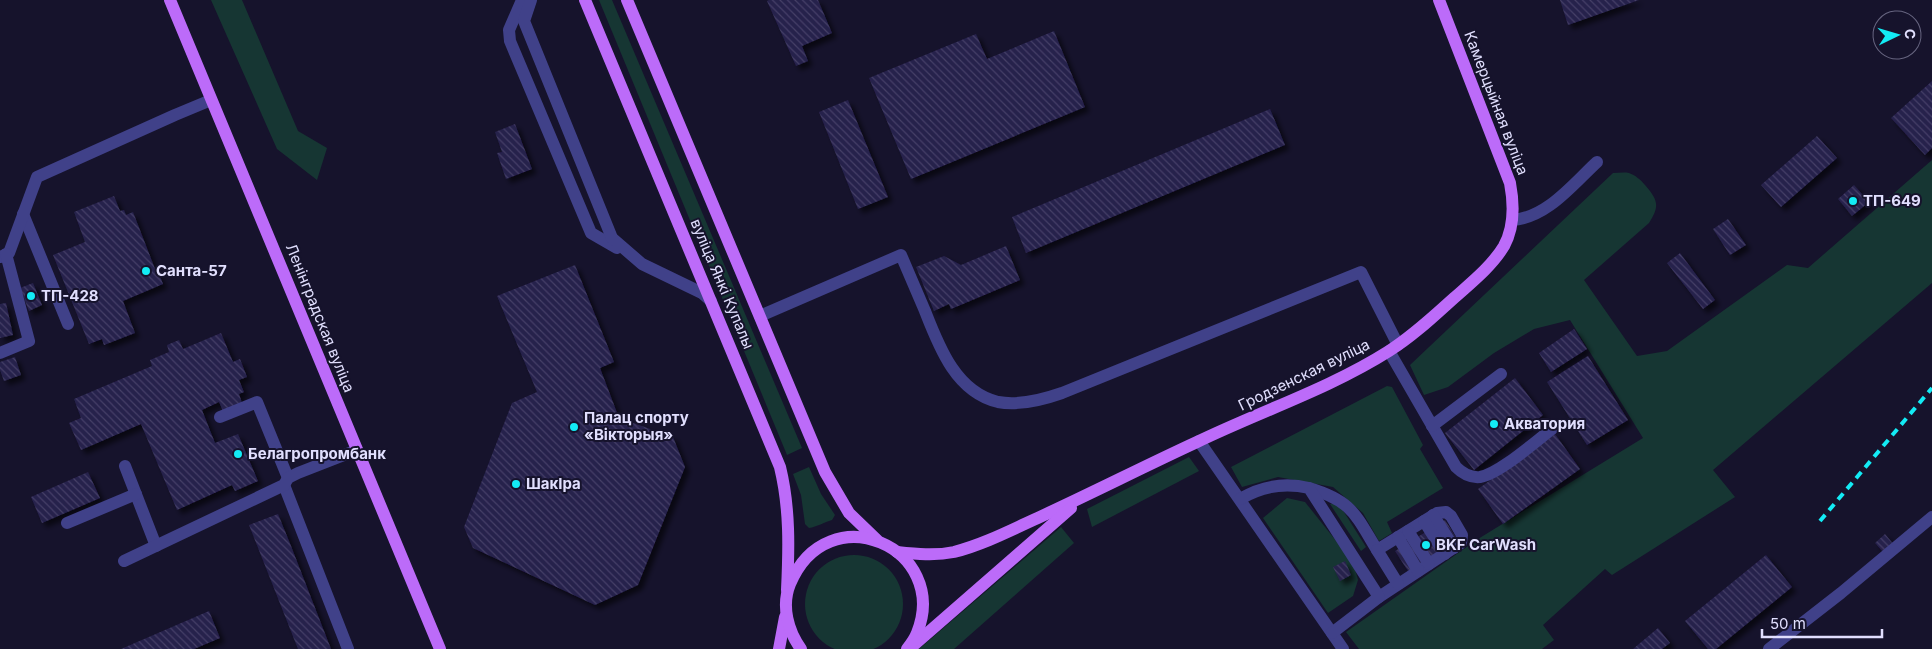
<svg xmlns="http://www.w3.org/2000/svg" width="1932" height="649" viewBox="0 0 1932 649" font-family="Inter,sans-serif">
<style>
.grass{fill:#163633}
.building{fill:url(#building-back-hatch);filter:url(#shadow)}
.lines{fill:none;stroke-linecap:round;stroke-linejoin:round}
.minor{stroke:#404189;stroke-width:12}
.major{stroke:#bc6bf9;stroke-width:12}
.rail{stroke:#13ebf5;stroke-width:4;stroke-dasharray:8 6;stroke-linecap:butt}
.poi-dot{fill:#13ebf5;stroke:#16132c;stroke-width:2}
.labels{text-anchor:middle;stroke-width:4;stroke-linejoin:round;paint-order:stroke}
.street-label{font-size:15px;fill:#e1dffe;stroke:#16132c}
.poi-label{font-size:15px;font-weight:bold;fill:#e1dffe;stroke:#16132c;text-anchor:start}
</style>
<defs>
<pattern id="building-back-hatch" width="6" height="6" patternUnits="userSpaceOnUse" patternTransform="scale(1.25)"><rect width="6" height="6" fill="#26204c"/><path d="M-1 5l2 2M0 0l6 6M5-1l2 2" fill="none" stroke="#454067"/></pattern>
<filter id="shadow"><feDropShadow dx="4.5" dy="4.5" stdDeviation="2.5" flood-color="#0009"/></filter>
</defs>
<rect width="100%" height="100%" fill="#16132c"/>
<g class="grass">
<path d="M 211,0 L 242,0 L 298,131 L 327,148 L 317,180 L 277,149 Z"/>
<path d="M 599,0 L 612,0 L 802,448 L 787,455 Z"/>
<path d="M 1932,160 L 1932,283 L 1713,470 L 1735,497 L 1612,575 L 1605,569 L 1543,625 L 1554,640 L 1542,649 L 1359,649 L 1346,632 L 1478,539 L 1643,438 L 1570,320 L 1534,329 L 1494,353 L 1448,387 L 1424,395 L 1410,365 L 1613,173 C 1618,173 1624,172 1629,173 C 1635,175 1641,180 1645,185 C 1658,200 1660,206 1649,223 L 1584,280 L 1637,356 L 1667,351 L 1787,265 L 1808,268 Z"/>
<path d="M 1387,386 L 1392,387 L 1423,445 L 1420,449 L 1443,488 L 1387,522 L 1392,533 L 1379,541 L 1363,513 L 1333,487 L 1278,477 L 1242,487 L 1231,467 Z"/>
<path d="M 1189,457 L 1199,471 L 1092,527 L 1087,509 Z"/>
<path d="M 809,467 L 821,494 L 835,515 L 832,520 C 824,522 817,527 809,528 L 805,524 L 801,495 L 793,474 Z"/>
<path d="M 1287,498 L 1305,502 L 1353,562 L 1358,580 L 1353,596 L 1328,613 L 1263,518 Z"/>
<path d="M 1330,504 L 1339,504 L 1366,547 L 1361,551 Z"/>
<path d="M 1061,527 L 1074,543 L 954,649 L 919,649 Z"/>
<circle cx="854" cy="604" r="49"/>
</g>
<g class="building">
<path d="M 769,0 L 818,0 L 832,33 L 802,46 L 808,61 L 796,66 L 767,1 Z"/>
<path d="M 1560,0 L 1639,0 L 1568,25 Z"/>
<path d="M 1054,31 L 1085,107 L 911,179 L 869,78 L 976,34 L 987,59 Z"/>
<path d="M 1932,81 L 1932,148 L 1925,155 L 1891,118 Z"/>
<path d="M 848,100 L 888,197 L 858,209 L 819,112 Z"/>
<path d="M 1270,109 L 1285,145 L 1026,253 L 1012,217 Z"/>
<path d="M 515,124 L 532,169 L 506,179 L 497,153 L 502,152 L 495,132 Z"/>
<path d="M 1817,136 L 1837,158 L 1781,207 L 1761,185 Z"/>
<path d="M 1854,185 L 1869,202 L 1852,216 L 1838,199 Z"/>
<path d="M 114,196 L 120,211 L 124,210 L 126,215 L 133,212 L 157,274 L 159,274 L 163,284 L 123,301 L 135,333 L 104,345 L 102,339 L 89,344 L 53,255 L 85,242 L 74,212 Z"/>
<path d="M 1728,219 L 1746,245 L 1730,255 L 1713,229 Z"/>
<path d="M 1006,246 L 1020,280 L 951,309 L 949,304 L 934,311 L 916,267 L 944,256 L 961,265 Z"/>
<path d="M 1680,253 L 1715,300 L 1703,309 L 1667,263 Z"/>
<path d="M 575,265 L 614,362 L 600,368 L 619,418 L 673,437 L 685,467 L 638,585 L 595,605 L 473,548 L 464,527 L 512,403 L 537,392 L 497,296 Z"/>
<path d="M 33,283 L 42,305 L 29,311 L 20,288 Z"/>
<path d="M 6,303 L 13,335 L 0,338 L 0,304 Z"/>
<path d="M 1574,329 L 1587,349 L 1551,372 L 1539,353 Z"/>
<path d="M 221,333 L 233,362 L 240,359 L 247,377 L 239,380 L 244,392 L 239,394 L 242,403 L 223,411 L 219,402 L 202,410 L 215,443 L 238,434 L 258,481 L 235,491 L 232,485 L 177,510 L 141,424 L 81,450 L 69,423 L 81,418 L 74,399 L 152,366 L 150,360 L 169,352 L 167,345 L 179,340 L 183,349 Z"/>
<path d="M 1588,356 L 1628,420 L 1587,445 L 1547,382 Z"/>
<path d="M 15,357 L 21,375 L 4,381 L 0,370 L 0,362 Z"/>
<path d="M 1515,378 L 1543,415 L 1474,470 L 1445,433 Z"/>
<path d="M 1555,434 L 1580,469 L 1503,524 L 1478,489 Z"/>
<path d="M 88,472 L 100,498 L 42,523 L 31,497 Z"/>
<path d="M 278,514 L 291,546 L 331,649 L 298,649 L 249,525 Z"/>
<path d="M 1445,520 L 1457,539 L 1408,571 L 1395,551 Z"/>
<path d="M 1885,534 L 1894,545 L 1884,553 L 1875,543 Z"/>
<path d="M 1766,555 L 1792,587 L 1716,649 L 1708,649 L 1685,621 Z"/>
<path d="M 1345,561 L 1351,575 L 1340,581 L 1333,567 Z"/>
<path d="M 209,611 L 220,638 L 194,649 L 121,649 Z"/>
<path d="M 1658,628 L 1670,643 L 1662,649 L 1633,649 Z"/>
</g>
<g class="lines">
<g class="minor">
<path d="M 522,0 L 509,30 L 510,41 L 591,233 L 617,248"/>
<path d="M 531,0 L 524,21 L 612,238 L 642,264 L 702,293 L 711,301"/>
<path d="M 23,214 L 68,324"/>
<path d="M 1512,220 C 1547,218 1573,184 1597,162"/>
<path d="M 0,257 L 9,253 L 37,177 L 175,115 L 211,100"/>
<path d="M 760,316 L 901,255 C 909,274 917,292 925,311 C 939,347 956,392 998,402 C 1019,406 1042,400 1062,393 L 1361,272 L 1398,345"/>
<path d="M 1389,351 L 1456,467 C 1463,474 1470,478 1480,477 C 1499,474 1536,441 1552,429"/>
<path d="M 0,353 L 29,341 L 6,254"/>
<path d="M 220,417 L 257,402 L 288,478"/>
<path d="M 1432,426 L 1501,374"/>
<path d="M 1199,441 L 1343,649"/>
<path d="M 125,466 L 156,546"/>
<path d="M 284,485 L 348,649"/>
<path d="M 1309,488 C 1352,501 1355,514 1377,550 L 1437,513 L 1446,512 L 1451,516 L 1462,535 L 1461,543 L 1379,597"/>
<path d="M 1240,499 C 1262,486 1284,482 1309,488 L 1379,597 L 1332,633"/>
<path d="M 1433,515 L 1454,548"/>
<path d="M 1424,521 L 1445,554"/>
<path d="M 67,523 L 136,494"/>
<path d="M 1408,531 L 1429,564"/>
<path d="M 1398,537 L 1418,571"/>
<path d="M 1377,550 L 1398,584"/>
<path d="M 124,561 L 284,485 L 288,478 L 298,473 L 357,450"/>
<path d="M 1769,649 L 1841,593 L 1932,517"/>
</g>
<g class="major">
<path d="M 170,0 C 259,217 350,433 440,649"/>
<path d="M 585,0 L 780,467 C 790,508 789,548 787,590"/>
<path d="M 627,0 L 825,472 L 849,513 L 877,540"/>
<path d="M 897,552 C 916,554 935,556 954,552 C 985,544 1013,529 1042,516 C 1094,492 1145,466 1197,442 C 1261,411 1329,389 1389,351 C 1413,336 1434,316 1454,298 C 1472,282 1492,266 1504,246 C 1515,226 1514,204 1510,183 L 1439,0"/>
<path d="M 915,644 L 1071,508"/>
<path d="M 779,649 L 785,617"/>
<path d="M 801,649 C 788,631 781,606 790,584 C 828,493 951,548 917,633 C 915,638 911,644 907,649"/>
</g>
<path class="rail" d="M 1820,521 L 1932,388"/>
</g>
<g class="poi-dot">
<circle cx="1853" cy="201" r="5"/>
<circle cx="146" cy="271" r="5"/>
<circle cx="31" cy="296" r="5"/>
<circle cx="1494" cy="424" r="5"/>
<circle cx="574" cy="427" r="5"/>
<circle cx="238" cy="454" r="5"/>
<circle cx="516" cy="484" r="5"/>
<circle cx="1426" cy="545" r="5"/>
</g>
<g class="labels">
<g class="street-label">
<text transform="translate(1496 103) rotate(69)" y="5">Камерцыйная вуліца</text>
<text transform="translate(722 284) rotate(67)" y="5">вуліца Янкі Купалы</text>
<text transform="translate(320 318) rotate(68)" y="5">Ленінградская вуліца</text>
<text transform="translate(1304 375) rotate(-26)" y="5">Гродзенская вуліца</text>
</g>
<g class="poi-label">
<text x="1863" y="206">ТП-649</text>
<text x="156" y="276">Санта-57</text>
<text x="41" y="301">ТП-428</text>
<text x="584" y="423">Палац спорту<tspan x="584" dy="17">«Вікторыя»</tspan></text>
<text x="1504" y="429">Акватория</text>
<text x="248" y="459">Белагропромбанк</text>
<text x="526" y="489">ШакІра</text>
<text x="1436" y="550">BKF CarWash</text>
</g>
</g>
<g transform="translate(1897 35) rotate(85)"><circle r="24" fill="#16132c" stroke="#676580"/>
<path d="M0-4L9 19L0 12L-9 19Z" fill="#13ebf5"/>
<text y="-8" font-size="14" font-weight="bold" text-anchor="middle" fill="#e1dffe">С</text>
</g>
<path d="M1762 629v8h120v-8" fill="none" stroke="#e1dffe" stroke-width="2.5"/>
<text x="1770" y="629" font-size="15" fill="#e1dffe" stroke="#16132c" stroke-width="4" paint-order="stroke">50 m</text>
</svg>
